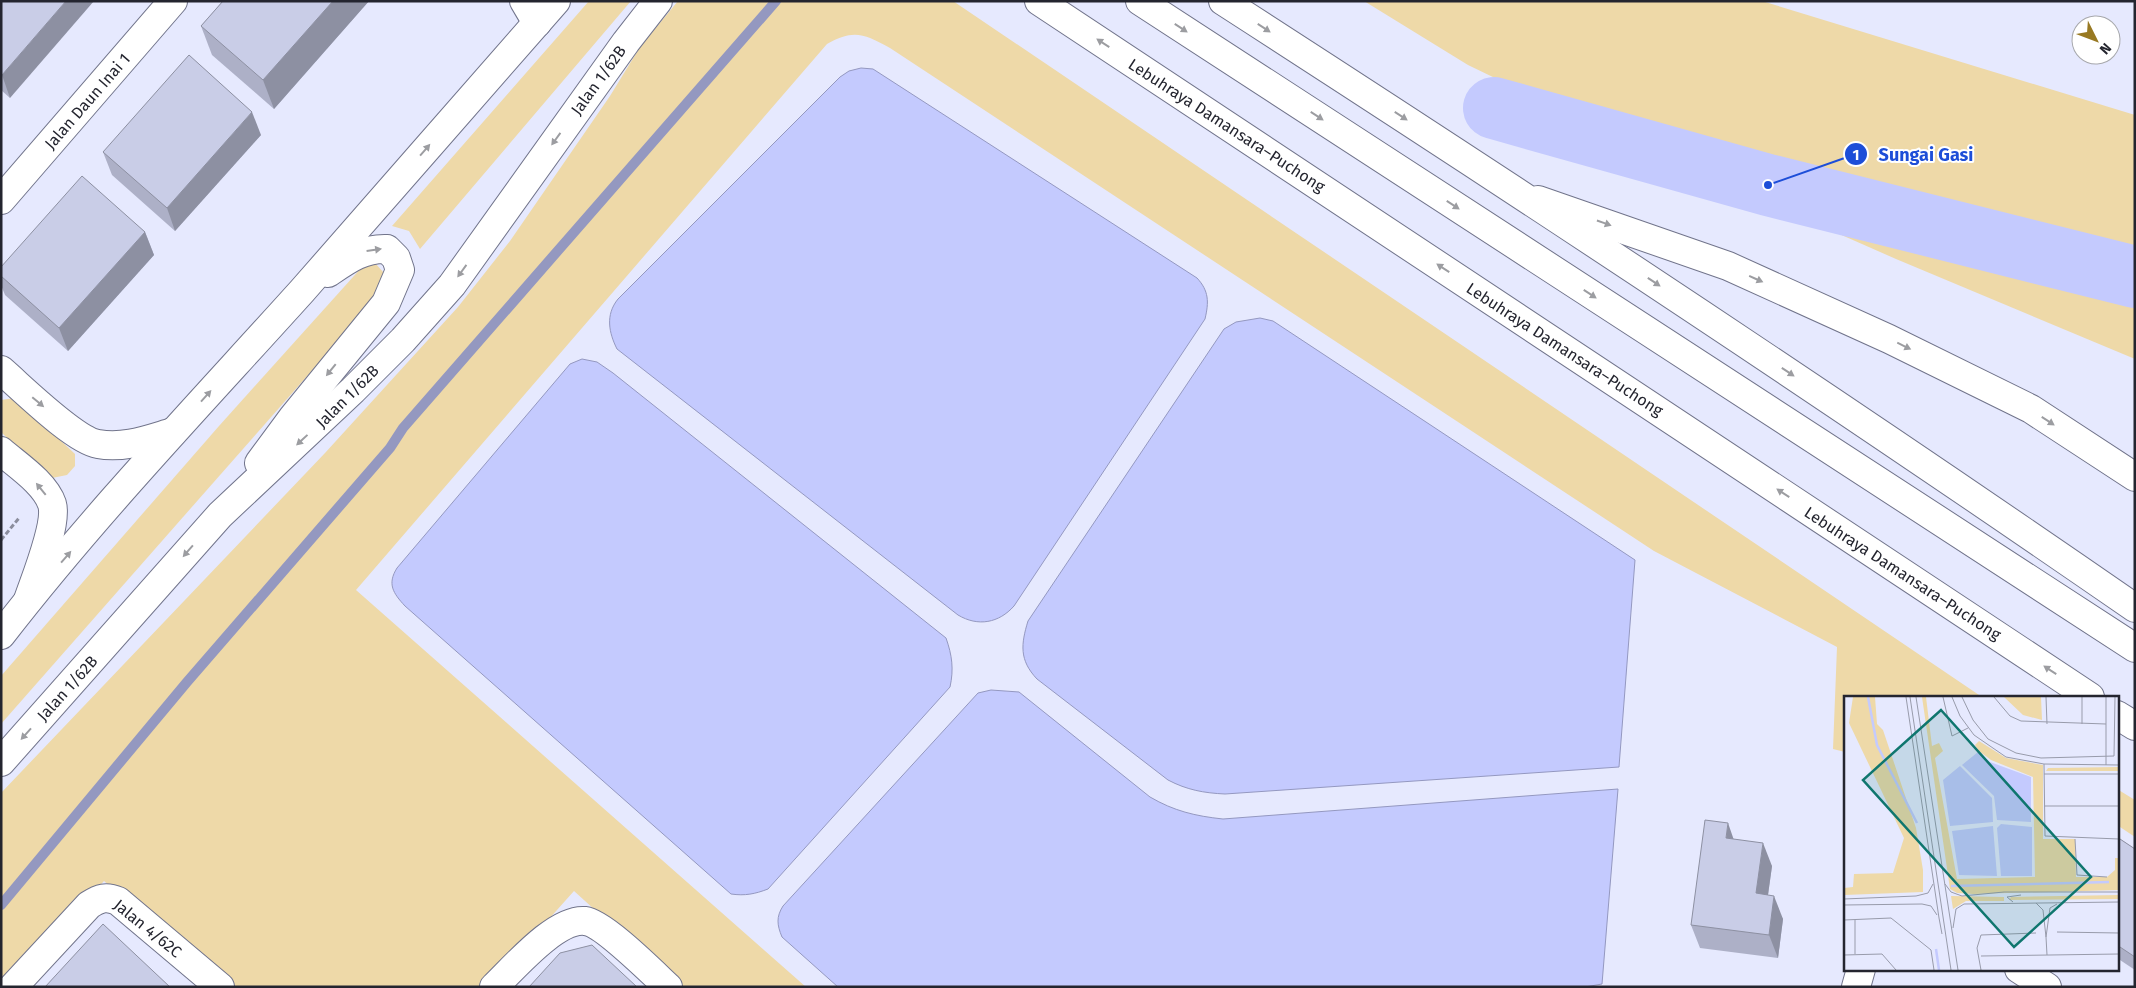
<svg xmlns="http://www.w3.org/2000/svg" width="2136" height="988" viewBox="0 0 2136 988" font-family="'Fira Sans',sans-serif">
<style>
.green{fill:#eed9a8}
.water{fill:#c4cafe;stroke:#9498c0}
.lines{fill:none;stroke-linecap:round;stroke-linejoin:round}
.stream{stroke:#9498c0;stroke-width:10}
.river{stroke:#c4cafe;stroke-width:62}
.minor-casing{stroke:#71748b;stroke-width:30}
.major-casing{stroke:#71748b;stroke-width:30}
.highway-casing{stroke:#71748b;stroke-width:30}
.path{stroke:#8b8d9d;stroke-width:3;stroke-dasharray:5 2.5;stroke-linecap:butt}
.minor{stroke:#fff;stroke-width:28}
.major{stroke:#fff;stroke-width:28}
.highway{stroke:#fff;stroke-width:28}
.wall{fill:#adb0c7}
.shaded-wall{fill:#8d90a2}
.building{fill:#c9cde7;stroke:#8d90a2}
.oneway{fill:#9c9da1}
.labels{text-anchor:middle;stroke-width:4;stroke-linejoin:round;paint-order:stroke}
.street-label{font-size:16px;fill:#24252f;stroke:#fff}
.inset-river{fill:none;stroke:#c4cafe;stroke-width:2.5}
.inset-road{fill:none;stroke:#989bab;stroke-width:1}
.view{fill:#0f766e;fill-opacity:0.15;stroke:#0f766e;stroke-width:2.5}
.inset-edge{fill:none;stroke:#24252f;stroke-width:2.5}
.leader{fill:none;stroke:#1d4ed8;stroke-width:2}
.callout-dot{fill:#1d4ed8;stroke:#fff;stroke-width:2}
.mark-label{font-size:15px;text-anchor:middle;font-weight:bold;fill:#fff}
.callout-label{font-size:18px;text-anchor:middle;font-weight:bold;fill:#1d4ed8;stroke:#fff;stroke-width:4;stroke-linejoin:round;paint-order:stroke}
</style>
<rect width="100%" height="100%" fill="#e6e9fe"/>
<g class="green">
<path d="M 589,1 L 631,1 L 420,249 L 409,231 L 392,226 Z"/>
<path d="M 678,1 L 953,1 L 1982,697 L 1845,697 L 1845,752 L 1833,749 L 1837,647 L 1654,551 L 890,48 C 864,34 854,29 827,44 L 356,590 L 806,987 L 680,987 L 574,891 L 488,987 L 225,987 L 104,881 L 9,987 L 1,987 L 1,793 L 325,453 L 458,307 L 510,241 L 610,96 L 640,47 Z"/>
<path d="M 1364,1 L 1762,1 L 2135,115 L 2135,359 L 1896,259 L 1601,129 L 1468,65 Z"/>
<path d="M 375,263 L 384,273 L 374,300 L 1,724 L 1,676 L 219,426 L 362,267 Z"/>
<path d="M 15,398 L 75,454 L 75,466 L 67,475 L 52,478 L 46,476 L 1,432 L 1,400 Z"/>
<path d="M 2117,789 L 2135,800 L 2135,837 L 2117,825 Z"/>
</g>
<g class="water">
<path d="M 861,68 L 873,69 L 1197,278 C 1209,291 1209,302 1205,319 L 1014,606 C 999,623 978,627 958,615 L 617,349 C 609,333 605,315 618,299 L 840,77 L 849,71 Z"/>
<path d="M 1260,318 L 1273,321 L 1635,560 L 1619,767 L 1225,794 C 1204,793 1187,790 1168,780 L 1037,679 C 1019,660 1021,644 1028,621 L 1224,329 L 1236,322 Z"/>
<path d="M 582,359 L 597,362 L 613,373 L 946,638 C 952,655 954,669 950,687 L 768,889 C 755,894 745,896 731,894 L 405,606 C 393,593 387,584 397,568 L 570,364 Z"/>
<path d="M 991,690 L 1019,692 L 1150,797 C 1174,811 1195,816 1223,819 L 1618,789 L 1602,984 L 1585,987 L 838,987 L 782,937 C 777,925 776,917 783,906 L 978,693 Z"/>
</g>
<g class="lines">
<path class="stream" d="M 1,905 L 187,682 L 390,448 L 403,428 L 776,1"/>
<path class="river" d="M 1494,108 L 1768,185 L 2135,277"/>
<g class="minor-casing">
<g id="minor">
<path d="M 524,1 L 537,23"/>
<path d="M 1,200 L 173,1"/>
<path d="M 1538,200 L 1728,266 L 1889,339 L 2031,409 L 2135,477"/>
<path d="M 1,370 C 22,388 74,440 98,444 C 124,449 149,439 173,432"/>
<path d="M 1,451 C 17,465 45,483 52,504 C 58,524 35,579 28,600"/>
<path d="M 2019,969 L 2047,987"/>
<path d="M 13,987 L 89,905 C 100,898 106,896 118,901 L 220,987"/>
<path d="M 494,987 C 514,968 556,918 585,921 C 603,923 653,973 668,987"/>
<path d="M 1856,987 L 1861,969"/>
</g>
</g>
<g class="major-casing">
<g id="major">
<path d="M 1223,1 C 1530,199 1834,400 2135,608"/>
<path d="M 259,463 L 293,417 L 386,303 L 400,270 L 396,258 L 387,249 C 363,248 347,260 328,273"/>
<path d="M 1,635 C 94,515 200,404 302,291 C 387,195 471,97 556,1"/>
<path d="M 1,762 L 220,515 L 353,390 L 403,340 L 452,285 L 626,42 L 658,1"/>
</g>
</g>
<g class="highway-casing">
<g id="highway">
<path d="M 1039,1 L 2090,697"/>
<path d="M 1140,1 L 2135,648"/>
<path d="M 2117,715 L 2135,726"/>
</g>
</g>
<path class="path" d="M 1,540 L 19,518"/>
<use href="#minor" class="minor"/>
<use href="#major" class="major"/>
<use href="#highway" class="highway"/>
</g>
<g class="wall">
<path d="M 1,1 L 10,98 L 1,90 Z"/>
<path d="M 223,1 L 369,1 L 274,109 L 212,55 L 201,26 Z"/>
<path d="M 261,135 L 175,231 L 112,175 L 103,152 Z"/>
<path d="M 145,232 L 154,255 L 68,351 L 5,295 L 1,285 L 1,267 Z"/>
<path d="M 2117,837 L 2135,849 L 2135,970 L 2117,958 Z"/>
<path d="M 1734,839 L 1772,866 L 1768,895 L 1783,919 L 1778,958 L 1700,948 L 1691,925 Z"/>
</g>
<g class="shaded-wall">
<path d="M 66,1 L 94,1 L 10,98 L 2,75 Z"/>
<path d="M 333,1 L 369,1 L 274,109 L 263,80 Z"/>
<path d="M 252,112 L 261,135 L 175,231 L 167,208 Z"/>
<path d="M 145,232 L 154,255 L 68,351 L 59,328 Z"/>
<path d="M 1728,823 L 1736,846 L 1726,838 Z"/>
<path d="M 1763,843 L 1772,866 L 1765,916 L 1756,893 Z"/>
<path d="M 1774,896 L 1783,919 L 1778,958 L 1769,935 Z"/>
</g>
<g class="building">
<path d="M 1,1 L 66,1 L 2,75 L 1,74 Z"/>
<path d="M 223,1 L 333,1 L 263,80 L 201,26 Z"/>
<path d="M 189,55 L 252,112 L 167,208 L 103,152 Z"/>
<path d="M 82,176 L 145,232 L 59,328 L 1,276 L 1,267 Z"/>
<path d="M 1705,820 L 1728,823 L 1726,838 L 1763,843 L 1756,893 L 1774,896 L 1769,935 L 1691,925 Z"/>
<path d="M 2117,837 L 2135,849 L 2135,957 L 2117,945 Z"/>
<path d="M 103,924 L 170,987 L 45,987 Z"/>
<path d="M 592,945 L 637,987 L 529,987 L 560,953 Z"/>
</g>
<defs><path id="oneway-solid" d="M-6-.8H1V-3.2L6.5 0L1 3.2V.8H-6Z" transform="scale(1.25)"/></defs>
<g class="oneway">
<use href="#oneway-solid" transform="translate(1181 28) rotate(33)"/>
<use href="#oneway-solid" transform="translate(1264 28) rotate(33)"/>
<use href="#oneway-solid" transform="translate(1103 43) rotate(-147)"/>
<use href="#oneway-solid" transform="translate(1317 116) rotate(33)"/>
<use href="#oneway-solid" transform="translate(1401 116) rotate(33)"/>
<use href="#oneway-solid" transform="translate(556 139) rotate(126)"/>
<use href="#oneway-solid" transform="translate(425 150) rotate(-49)"/>
<use href="#oneway-solid" transform="translate(1453 205) rotate(33)"/>
<use href="#oneway-solid" transform="translate(1604 223) rotate(19)"/>
<use href="#oneway-solid" transform="translate(374 250) rotate(-8)"/>
<use href="#oneway-solid" transform="translate(1443 268) rotate(-147)"/>
<use href="#oneway-solid" transform="translate(462 271) rotate(126)"/>
<use href="#oneway-solid" transform="translate(1756 279) rotate(24)"/>
<use href="#oneway-solid" transform="translate(1654 282) rotate(34)"/>
<use href="#oneway-solid" transform="translate(1590 294) rotate(33)"/>
<use href="#oneway-solid" transform="translate(1904 346) rotate(26)"/>
<use href="#oneway-solid" transform="translate(331 370) rotate(129)"/>
<use href="#oneway-solid" transform="translate(1788 372) rotate(34)"/>
<use href="#oneway-solid" transform="translate(206 396) rotate(-48)"/>
<use href="#oneway-solid" transform="translate(38 402) rotate(40)"/>
<use href="#oneway-solid" transform="translate(2048 421) rotate(33)"/>
<use href="#oneway-solid" transform="translate(302 440) rotate(137)"/>
<use href="#oneway-solid" transform="translate(41 489) rotate(-129)"/>
<use href="#oneway-solid" transform="translate(1783 493) rotate(-147)"/>
<use href="#oneway-solid" transform="translate(188 551) rotate(131)"/>
<use href="#oneway-solid" transform="translate(66 557) rotate(-49)"/>
<use href="#oneway-solid" transform="translate(2050 670) rotate(-147)"/>
<use href="#oneway-solid" transform="translate(26 734) rotate(132)"/>
</g>
<g class="labels">
<g class="street-label">
<text transform="translate(598 80) rotate(-54)" y="6">Jalan 1/62B</text>
<text transform="translate(87 101) rotate(-49)" y="6">Jalan Daun Inai 1</text>
<text transform="translate(1227 125) rotate(33)" y="6">Lebuhraya Damansara–Puchong</text>
<text transform="translate(1565 349) rotate(33)" y="6">Lebuhraya Damansara–Puchong</text>
<text transform="translate(347 396) rotate(-45)" y="6">Jalan 1/62B</text>
<text transform="translate(1903 573) rotate(33)" y="6">Lebuhraya Damansara–Puchong</text>
<text transform="translate(67 688) rotate(-48)" y="6">Jalan 1/62B</text>
<text transform="translate(148 928) rotate(39)" y="6">Jalan 4/62C</text>
</g>
</g>
<g transform="translate(1844 696)">
<rect width="275" height="275" fill="#e6e9fe"/>
<path d="M 9,1 L 31,1 L 33,28 L 39,34 L 72,132 L 79,174 L 79,196 L 0,199 L 0,192 L 9,191 L 10,178 L 49,177 L 60,142 L 5,27 ZM 78,1 L 82,1 L 88,50 L 95,47 L 99,55 L 91,62 L 113,183 L 191,181 L 189,81 L 147,64 L 135,55 L 131,49 L 135,45 L 162,62 L 199,69 L 199,143 L 231,143 L 232,181 L 263,181 L 271,174 L 271,162 L 275,162 L 275,194 L 129,198 L 113,197 L 106,193 ZM 160,1 L 197,1 L 198,24 L 179,19 ZM 275,71 L 275,75 L 202,75 L 204,72 ZM 275,199 L 275,203 L 165,204 L 167,201 ZM 107,200 L 160,201 L 160,205 L 122,205 L 109,213 Z" fill="#eed9a8"/>
<path d="M 134,56 L 146,66 L 187,81 L 187,126 L 153,124 L 150,100 L 118,69 ZM 116,70 L 148,102 L 149,126 L 106,130 L 99,84 ZM 157,128 L 188,131 L 188,180 L 157,180 L 153,132 ZM 149,130 L 153,180 L 115,179 L 108,135 Z" fill="#c4cafe"/>
<path class="inset-river" d="M 24,1 L 33,49 L 73,127M 107,190 L 265,186M 92,253 L 95,274"/>
<path class="inset-road" d="M 62,1 L 95,222M 66,1 L 107,274M 72,1 L 114,274M 99,1 L 108,40 L 124,32M 108,1 L 116,20 L 130,39 L 162,61 L 200,68 L 275,69M 118,1 L 129,24 L 144,43 L 172,57 L 197,62 L 270,60 L 271,1M 150,1 L 166,20 L 177,25 L 262,28M 202,1 L 203,28M 238,1 L 238,28M 200,68 L 201,140 L 275,143M 262,69 L 262,1M 200,78 L 275,78M 200,110 L 275,110M 231,143 L 233,179 L 263,181M 101,188 L 107,196 L 118,200 L 160,196 L 275,196M 0,203 L 72,200 L 84,197 L 89,188M 169,206 L 163,201 L 177,199M 192,207 L 199,214 L 202,241 L 206,212 L 213,208M 0,209 L 78,208 L 87,210 L 93,219M 95,222 L 98,238M 0,224 L 47,222 L 87,254 L 90,274M 11,224 L 11,258M 109,232 L 112,213 L 120,208 L 275,206M 213,236 L 275,237M 202,241 L 203,259M 0,259 L 38,258 L 52,274M 137,260 L 275,258M 137,274 L 133,252 L 137,239 L 192,237"/>
<path class="view" d="M 97,14 L 247,181 L 170,251 L 19,84 Z"/>
<rect width="275" height="275" class="inset-edge"/>
</g>
<path class="leader" d="M1768 185L1856 154"/>
<g class="callout-dot">
<circle cx="1768" cy="185" r="5"/>
<circle cx="1856" cy="154" r="12"/>
</g>
<g class="mark-label">
<text x="1856" y="160">1</text>
</g>
<g class="callout-label">
<text x="1926" y="161">Sungai Gasi</text>
</g>
<rect width="2136" height="988" fill="none" stroke="#24252f" stroke-width="5"/>
<g transform="translate(2096 40) rotate(132)"><circle r="24" fill="#ffffff" stroke="#a7a8ac"/>
<path d="M0-4L9 19L0 12L-9 19Z" fill="#987922"/>
<text y="-8" font-size="14" font-weight="bold" text-anchor="middle" fill="#24252f">N</text>
</g>
</svg>
